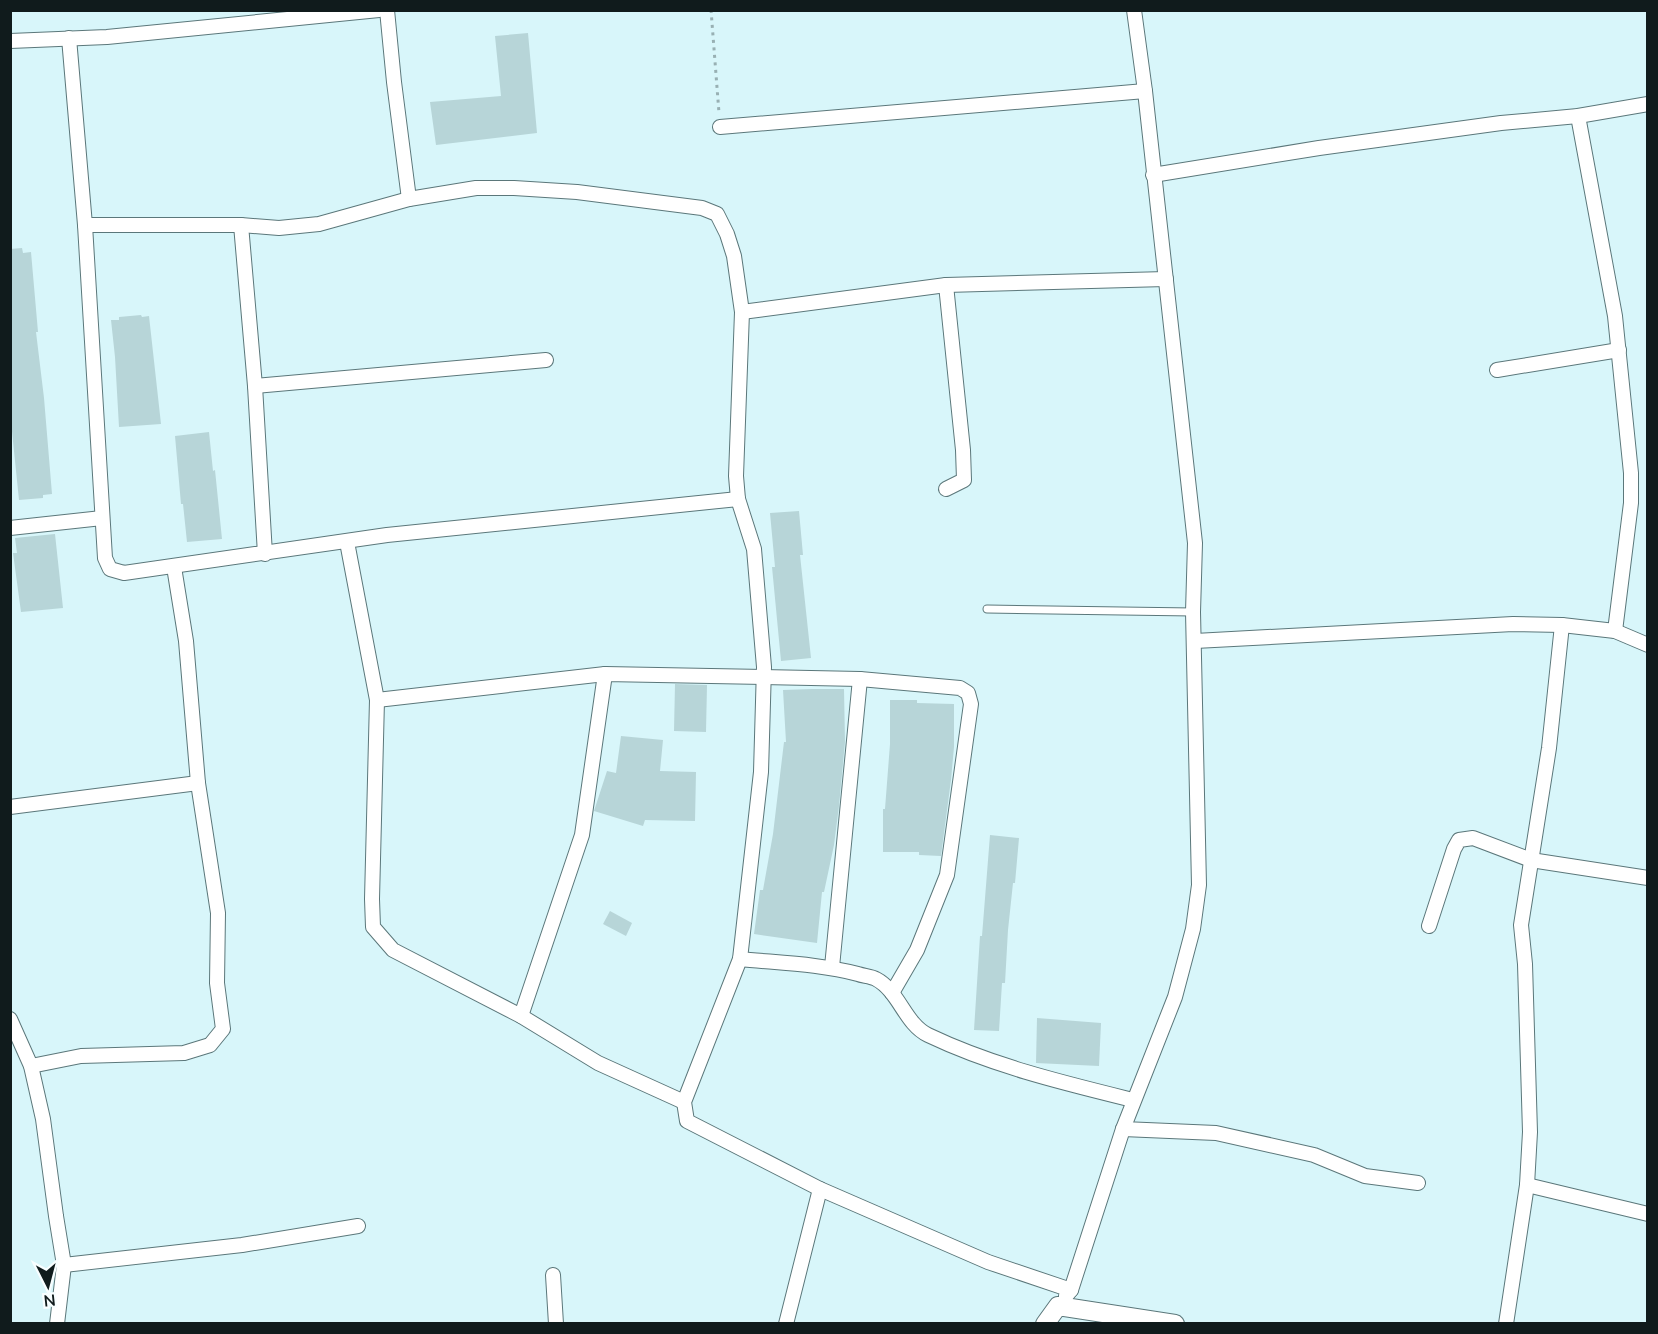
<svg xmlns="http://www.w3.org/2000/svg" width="1658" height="1334" viewBox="0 0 1658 1334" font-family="'Nunito Sans',sans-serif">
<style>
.building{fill:#b7d5d8}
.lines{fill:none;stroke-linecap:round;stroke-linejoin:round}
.lane-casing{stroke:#5b777a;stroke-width:9}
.street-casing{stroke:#5b777a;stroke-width:16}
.secondary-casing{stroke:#5b777a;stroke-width:20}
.path{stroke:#98b0b3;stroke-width:3;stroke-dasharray:3 4.5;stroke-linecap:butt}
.lane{stroke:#fff;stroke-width:7}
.street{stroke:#fff;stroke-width:14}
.secondary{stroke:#fff;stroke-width:18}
</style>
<rect width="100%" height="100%" fill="#d8f6fa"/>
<g class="building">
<path d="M 528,33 L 537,133 L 436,145 L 430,102 L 501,96 L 495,36 Z"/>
<path d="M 22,248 L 23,253 L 31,252 L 38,332 L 36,332 L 44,398 L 52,494 L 43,495 L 43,498 L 19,500 L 10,412 L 10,249 Z"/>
<path d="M 141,315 L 142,317 L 149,316 L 161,424 L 119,427 L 115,357 L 111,320 L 119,320 L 119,317 Z"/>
<path d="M 209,432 L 213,471 L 215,470 L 222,539 L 187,542 L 183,504 L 181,504 L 175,436 Z"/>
<path d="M 799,511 L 803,555 L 800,555 L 811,658 L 781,661 L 772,567 L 775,567 L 770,513 Z"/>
<path d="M 55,534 L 63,608 L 21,612 L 13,553 L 17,553 L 15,538 Z"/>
<path d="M 675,684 L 707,685 L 706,732 L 674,731 Z"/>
<path d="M 812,689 L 844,689 L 845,742 L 839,806 L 834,845 L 824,892 L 822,892 L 817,943 L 754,934 L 760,890 L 763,890 L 773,834 L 784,742 L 786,742 L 783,690 Z"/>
<path d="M 890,700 L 917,700 L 917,703 L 954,704 L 954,747 L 951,780 L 941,856 L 919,855 L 919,852 L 883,852 L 883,809 L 885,809 L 890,744 Z"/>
<path d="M 621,736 L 663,740 L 660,771 L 696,772 L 695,821 L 645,820 L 643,826 L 594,811 L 607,771 L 616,773 Z"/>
<path d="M 990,835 L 1019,838 L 1015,883 L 1013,883 L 1008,930 L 1005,983 L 1002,983 L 999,1031 L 974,1030 L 980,936 L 982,936 Z"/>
<path d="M 610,911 L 632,923 L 626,936 L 603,924 Z"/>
<path d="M 1037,1018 L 1101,1023 L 1099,1066 L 1036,1063 Z"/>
</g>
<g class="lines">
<g class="lane-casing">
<path id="lane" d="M 987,609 L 1193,612"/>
</g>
<g class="street-casing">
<g id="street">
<path d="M 387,10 L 394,82 L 409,199"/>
<path d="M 69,38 L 85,225 L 105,558 L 110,569 L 124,573 L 387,535 L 738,499"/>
<path d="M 10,41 L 107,37 L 379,10"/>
<path d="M 1578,116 L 1615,316 L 1631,473 L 1631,503 L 1615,631"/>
<path d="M 720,127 L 1145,91"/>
<path d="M 1153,175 L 1319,148 L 1501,123 L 1578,116 L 1648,104"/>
<path d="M 85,225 L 241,225 L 279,228 L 319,224 L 409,199 L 476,188 L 514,188 L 577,192 L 702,208 L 717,214 L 727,234 L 734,256 L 742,312 L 736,476 L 738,499 L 754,549 L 764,667 L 761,772 L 740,959 L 684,1102 L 687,1121 L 820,1189 L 988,1262 L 1071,1290"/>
<path d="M 241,225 L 255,386 L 265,554"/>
<path d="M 742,312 L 946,285 L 1166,279"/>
<path d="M 1497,370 L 1619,350"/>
<path d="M 255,386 L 546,360"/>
<path d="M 946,489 L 964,480 L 963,450 L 946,285"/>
<path d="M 10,528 L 102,518"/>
<path d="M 347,542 L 377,700 L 372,899 L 373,927 L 393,950 L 521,1016 L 598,1063 L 684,1102"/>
<path d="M 1195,641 L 1513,624 L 1562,625 L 1615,631 L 1648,645"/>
<path d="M 377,700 L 605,674 L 860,679 L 960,688 L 968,693 L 971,704 L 947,875 L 917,950 L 892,993"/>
<path d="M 10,807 L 198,783"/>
<path d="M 1429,926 L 1454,849 L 1459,840 L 1473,838 L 1531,860 L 1648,878"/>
<path d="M 740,959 C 780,963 820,964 858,974 C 863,976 871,976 876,979 C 899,991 905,1024 928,1035 C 993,1066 1064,1083 1133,1100"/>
<path d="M 832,967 L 860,679"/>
<path d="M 521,1016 L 582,835 L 605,674"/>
<path d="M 10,1019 L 31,1066 L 43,1119 L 56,1216 L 64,1265 L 57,1324"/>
<path d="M 31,1066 L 81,1056 L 184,1053 L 210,1045 L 223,1029 L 217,983 L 218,913 L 198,783 L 186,641 L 174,567"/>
<path d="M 1123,1129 L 1216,1133 L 1314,1155 L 1365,1176 L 1418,1183"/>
<path d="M 1527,1185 L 1648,1214"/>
<path d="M 64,1265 L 242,1245 L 358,1226"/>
<path d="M 553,1275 L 556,1324"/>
<path d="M 1066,1296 L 1071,1290 L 1123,1129 L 1175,997 L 1193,929 L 1199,885 L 1193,612 L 1195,543 L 1145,91 L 1134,10"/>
<path d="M 786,1324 L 820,1189"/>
<path d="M 1506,1324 L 1527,1185 L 1530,1132 L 1525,964 L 1521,925 L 1549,748 L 1562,625"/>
</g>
</g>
<g class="secondary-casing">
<path id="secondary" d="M 1045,1324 L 1058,1306 L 1175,1324"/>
</g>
<path class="path" d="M 711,10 L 719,113"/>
<use href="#lane" class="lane"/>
<use href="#street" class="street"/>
<use href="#secondary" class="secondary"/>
</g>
<rect width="1658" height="1334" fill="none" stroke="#101b1c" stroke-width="24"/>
<g transform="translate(48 1286) rotate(174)" stroke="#f8feff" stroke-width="4.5" paint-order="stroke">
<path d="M0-4.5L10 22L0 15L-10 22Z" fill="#101b1c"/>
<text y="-9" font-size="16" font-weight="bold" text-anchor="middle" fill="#101b1c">N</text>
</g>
</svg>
